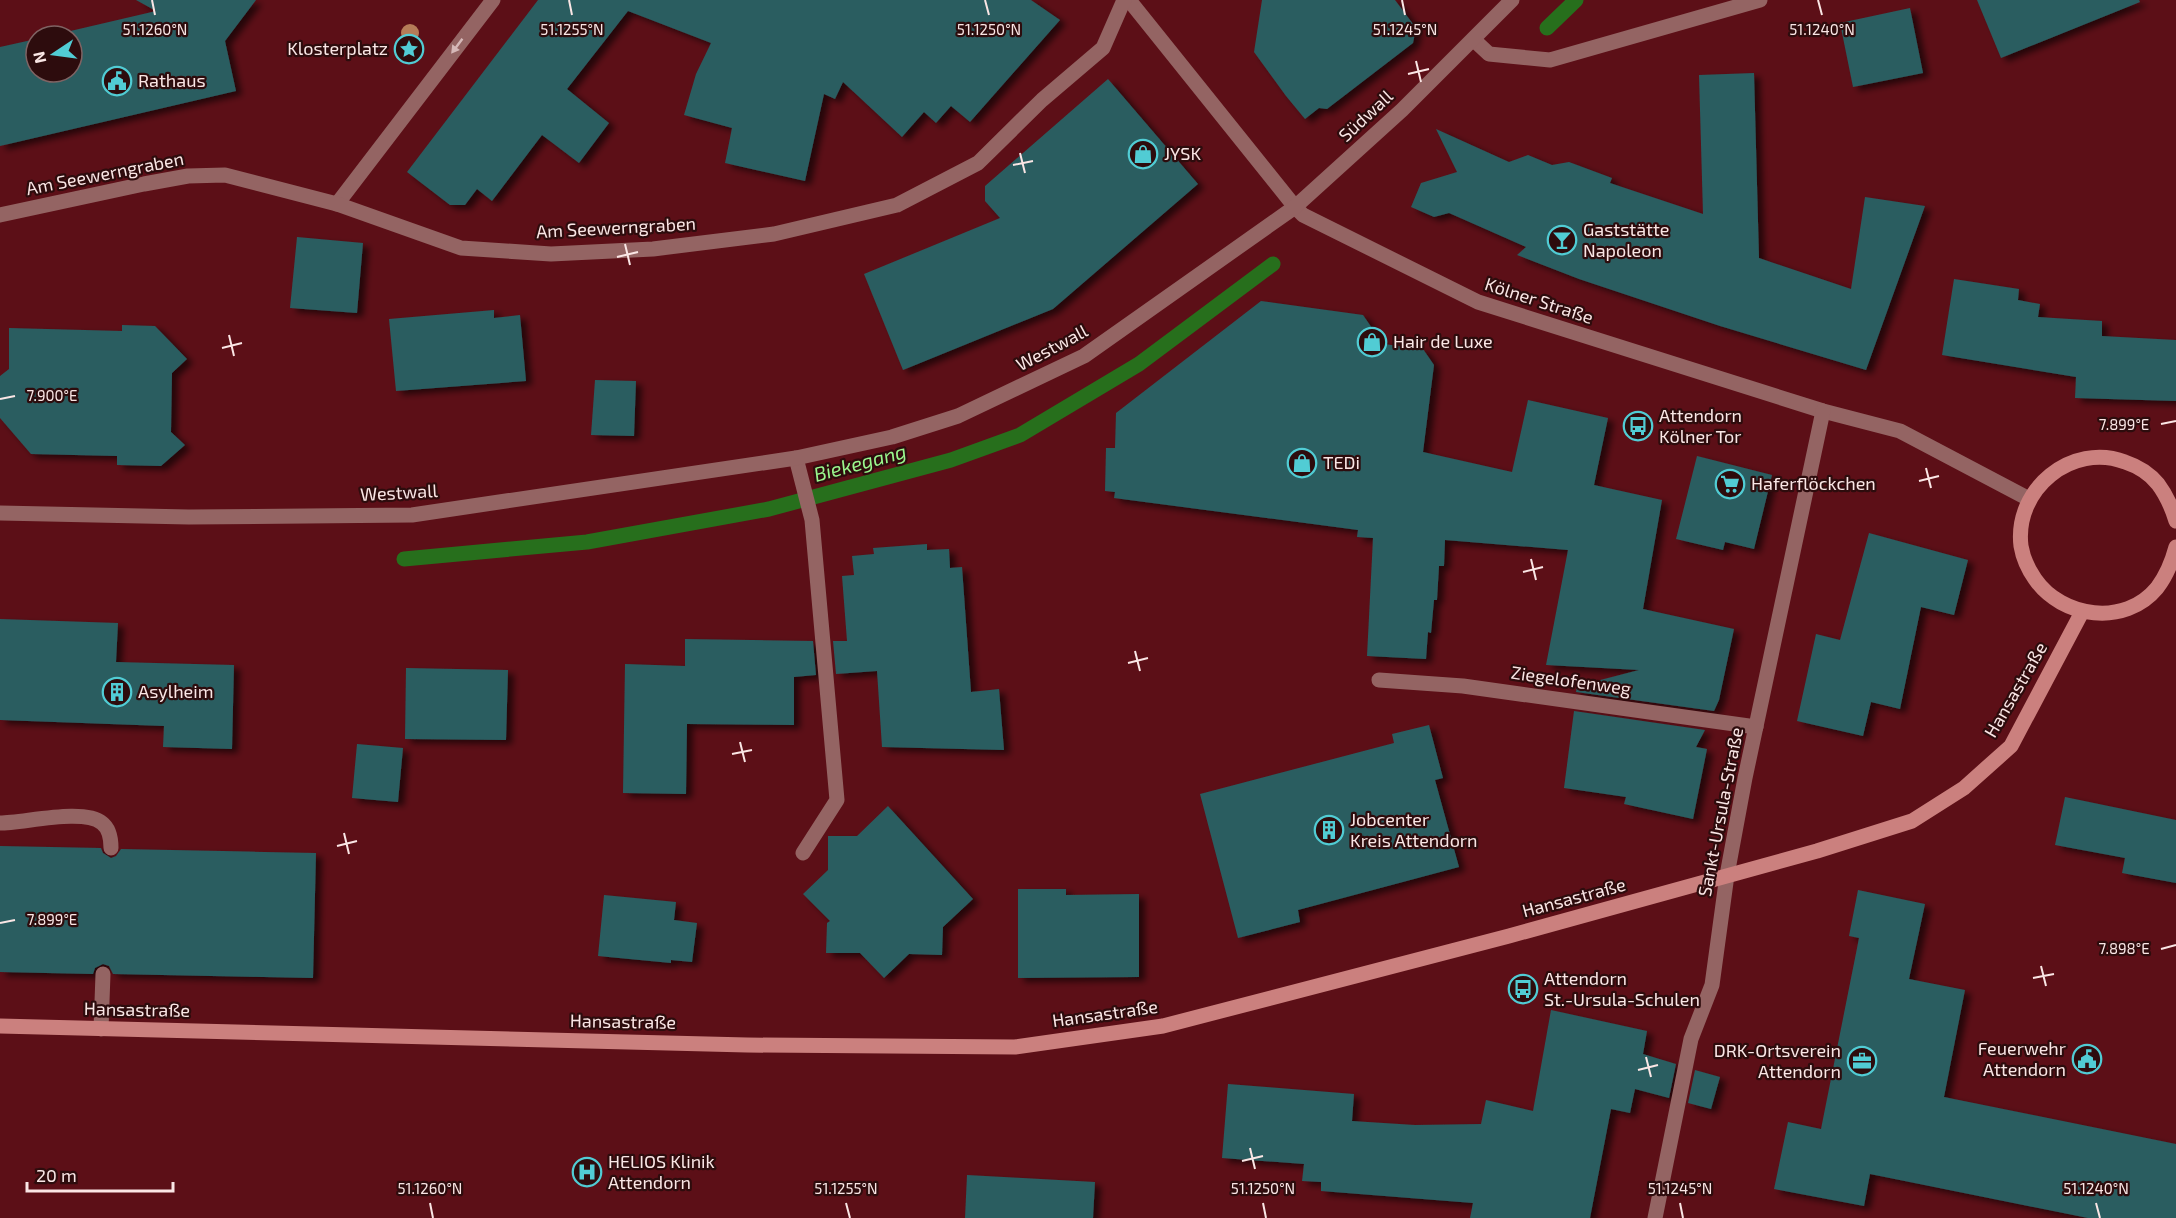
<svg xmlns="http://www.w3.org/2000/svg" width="2176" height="1218" viewBox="0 0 2176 1218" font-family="'Exo 2',sans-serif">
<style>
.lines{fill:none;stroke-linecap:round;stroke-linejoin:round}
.stream{stroke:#276f1c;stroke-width:15}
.building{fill:#2a5d60;filter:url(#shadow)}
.lane{stroke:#946463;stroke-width:15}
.street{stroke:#946463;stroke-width:15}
.secondary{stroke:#cb807e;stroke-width:15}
.tree{fill:#b57c58}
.oneway{fill:#d6b8b8}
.ticks{fill:none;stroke:#fae6e5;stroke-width:2}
.labels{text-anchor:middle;stroke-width:4.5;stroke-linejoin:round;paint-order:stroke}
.poi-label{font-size:18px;fill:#fae6e5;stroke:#2d0c0d;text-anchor:start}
.street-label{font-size:18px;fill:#fae6e5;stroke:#2d0c0d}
.water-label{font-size:20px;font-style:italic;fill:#9af78d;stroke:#2d0c0d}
.ticks-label{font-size:15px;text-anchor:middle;fill:#fae6e5;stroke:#2d0c0d;stroke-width:4.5;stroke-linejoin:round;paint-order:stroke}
</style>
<defs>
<filter id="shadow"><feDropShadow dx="6" dy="4" stdDeviation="3" flood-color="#0009"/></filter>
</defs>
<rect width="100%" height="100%" fill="#5c0f17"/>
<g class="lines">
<g class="stream">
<path d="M 1547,28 L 1576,0"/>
<path d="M 404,559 L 587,542 L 769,509 L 951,460 L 1020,435 L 1139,364 L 1273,264"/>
</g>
</g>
<g class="building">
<path d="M 136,0 L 256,0 L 225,41 L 236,91 L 0,146 L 0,47 L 36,39 L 36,72 L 72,72 L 72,36 L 49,36 L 156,11 Z"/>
<path d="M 538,0 L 1031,0 L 1060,20 L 970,122 L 951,106 L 936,123 L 924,112 L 902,137 L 843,82 L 835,99 L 824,94 L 805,181 L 725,163 L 732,128 L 684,115 L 696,74 L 711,43 L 628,11 L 567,89 L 609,123 L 579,163 L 542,135 L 492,201 L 477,189 L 465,205 L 450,205 L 407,172 Z"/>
<path d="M 1262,0 L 1395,0 L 1416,28 L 1413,43 L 1327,109 L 1319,108 L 1305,119 L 1286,96 L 1254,52 Z"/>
<path d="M 1977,0 L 2139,0 L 2140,2 L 2001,58 Z"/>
<path d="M 1910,8 L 1923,73 L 1853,87 L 1840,23 Z"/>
<path d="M 1754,73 L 1759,258 L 1851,289 L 1865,197 L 1925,206 L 1866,370 L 1720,326 L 1579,279 L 1517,255 L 1526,247 L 1449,213 L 1434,217 L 1411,207 L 1421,183 L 1457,172 L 1436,129 L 1509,162 L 1528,155 L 1552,165 L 1569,162 L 1612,178 L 1610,183 L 1703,214 L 1699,75 Z"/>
<path d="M 1108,79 L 1198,184 L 1053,309 L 903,370 L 864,274 L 1000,218 L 985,201 L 985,186 Z"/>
<path d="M 297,237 L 363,243 L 357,313 L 290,308 Z"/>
<path d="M 1954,279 L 2019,289 L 2018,300 L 2040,304 L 2038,317 L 2102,321 L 2102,336 L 2176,340 L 2176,401 L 2075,398 L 2076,377 L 1942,355 Z"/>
<path d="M 1261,301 L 1363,315 L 1383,344 L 1423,349 L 1434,365 L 1423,452 L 1512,472 L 1528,400 L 1608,418 L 1594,485 L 1662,500 L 1643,609 L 1734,629 L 1719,700 L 1714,711 L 1576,692 L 1577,686 L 1639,670 L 1546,665 L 1568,550 L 1445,540 L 1444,566 L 1439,566 L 1437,600 L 1434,600 L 1431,633 L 1428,632 L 1426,659 L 1367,656 L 1373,538 L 1357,537 L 1358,530 L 1114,498 L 1115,492 L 1105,491 L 1106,448 L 1115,448 L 1116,413 Z"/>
<path d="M 494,310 L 494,318 L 520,315 L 526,381 L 396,391 L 389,319 Z"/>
<path d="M 122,325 L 155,326 L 187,359 L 172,373 L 171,432 L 185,445 L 161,466 L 117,465 L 117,456 L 31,454 L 0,418 L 0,376 L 9,369 L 9,328 L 122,331 Z"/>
<path d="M 595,380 L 636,381 L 634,436 L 591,435 Z"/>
<path d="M 1697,456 L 1772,475 L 1754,549 L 1725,542 L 1723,550 L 1676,539 Z"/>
<path d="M 1869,533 L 1968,560 L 1954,615 L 1921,607 L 1900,709 L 1871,702 L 1863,736 L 1797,721 L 1816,634 L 1840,640 Z"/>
<path d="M 927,544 L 927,550 L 949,549 L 950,568 L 962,567 L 971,692 L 999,689 L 1004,750 L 882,747 L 877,671 L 836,674 L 833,641 L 847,641 L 842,576 L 854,575 L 852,556 L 874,554 L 873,548 Z"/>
<path d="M 0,619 L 118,623 L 116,662 L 234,665 L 232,749 L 163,747 L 164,726 L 0,720 Z"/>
<path d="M 685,639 L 813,641 L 816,675 L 794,677 L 794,725 L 687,724 L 686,794 L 623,793 L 625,664 L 685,666 Z"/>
<path d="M 406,668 L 508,670 L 506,740 L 405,739 Z"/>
<path d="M 1574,711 L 1705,730 L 1696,747 L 1707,749 L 1693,819 L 1624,804 L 1626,797 L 1564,788 Z"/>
<path d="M 1429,725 L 1443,778 L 1435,780 L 1459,867 L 1298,910 L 1300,922 L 1238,938 L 1200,794 L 1394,743 L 1392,734 Z"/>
<path d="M 357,744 L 403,748 L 398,802 L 352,798 Z"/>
<path d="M 2065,797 L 2176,820 L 2176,883 L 2122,873 L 2125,858 L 2055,845 Z"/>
<path d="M 888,806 L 973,899 L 943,927 L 942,955 L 909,954 L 884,978 L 860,953 L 826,953 L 827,923 L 830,921 L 803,894 L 828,870 L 828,836 L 857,836 Z"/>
<path d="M 0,846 L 101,848 L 103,853 L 111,858 L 116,856 L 121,849 L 316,853 L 313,978 L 113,974 L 109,966 L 103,964 L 95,968 L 93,974 L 0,972 Z"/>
<path d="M 1018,889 L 1066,889 L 1066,895 L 1139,894 L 1139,977 L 1018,978 Z"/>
<path d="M 1858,890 L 1925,904 L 1909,979 L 1965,990 L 1944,1097 L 2176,1144 L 2176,1218 L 2088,1218 L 1870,1174 L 1864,1206 L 1774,1189 L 1788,1122 L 1821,1129 L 1859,938 L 1849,936 Z"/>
<path d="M 604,895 L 676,902 L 674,920 L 697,923 L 692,962 L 671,960 L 671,963 L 598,956 Z"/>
<path d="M 1551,1010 L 1647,1031 L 1643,1054 L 1676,1064 L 1669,1098 L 1635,1089 L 1630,1113 L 1611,1109 L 1590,1218 L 1470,1218 L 1473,1203 L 1321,1191 L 1321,1182 L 1302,1181 L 1304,1164 L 1222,1158 L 1228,1084 L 1354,1094 L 1352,1121 L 1415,1125 L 1481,1124 L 1486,1100 L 1533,1111 Z"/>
<path d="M 1695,1070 L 1720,1077 L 1711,1109 L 1688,1103 Z"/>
<path d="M 967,1175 L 1095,1182 L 1093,1218 L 965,1218 Z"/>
</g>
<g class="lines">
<g class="lane">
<path d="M 796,458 L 812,520 L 837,800 L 803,853"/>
<path d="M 0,823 C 24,823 84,808 102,823 C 110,829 111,839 111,848"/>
<path d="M 101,1029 L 103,974"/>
</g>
<g class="street">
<path d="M 1129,0 L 1295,207 L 1303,215 L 1478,302 L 1823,411 L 1900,431 L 2029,499"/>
<path d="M 1474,40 L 1489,54 L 1550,60 L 1760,0"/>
<path d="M 337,204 L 493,0"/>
<path d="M 0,215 L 144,184 L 188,176 L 225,175 L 337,204 L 461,248 L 551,254 L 653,249 L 774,234 L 897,205 L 978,163 L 1042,100 L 1103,48 L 1124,0"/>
<path d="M 0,513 L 189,517 L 412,515 L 796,458 L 892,437 L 958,416 L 1084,356 L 1295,207 L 1402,110 L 1512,0"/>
<path d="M 1379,680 L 1463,686 L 1756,727"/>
<path d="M 1655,1218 L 1691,1039 L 1712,985 L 1727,875 L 1745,778 L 1823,411"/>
</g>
<g class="secondary">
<path d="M 2176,521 C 2172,508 2167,496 2158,484 C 2150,474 2137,466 2125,462 C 2072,442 2014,489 2021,546 C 2023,558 2028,569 2035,579 C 2062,618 2125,627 2157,588 C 2167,575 2172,562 2176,547"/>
<path d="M 0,1026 L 747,1045 L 1015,1047 L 1163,1026 L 1509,936 L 1817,851 L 1912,821 L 1964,788 L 2011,746 L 2082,612"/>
</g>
</g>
<circle class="tree" cx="410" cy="33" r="9"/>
<defs><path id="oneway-solid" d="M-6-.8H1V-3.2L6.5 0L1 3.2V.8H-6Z" transform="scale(1.5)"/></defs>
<use class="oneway" href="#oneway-solid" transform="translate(457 46) rotate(127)"/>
<path class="ticks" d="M 152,0 L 155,15M 569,0 L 572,15M 985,0 L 989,15M 1402,0 L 1405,15M 1818,0 L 1822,15M 1416,61 L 1421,82M 1408,74 L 1429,69M 1020,153 L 1025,173M 1013,165 L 1033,161M 625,244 L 630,265M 617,257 L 638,252M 229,335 L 234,356M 222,348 L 242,343M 0,399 L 15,396M 2161,424 L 2176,421M 1926,468 L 1931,488M 1919,481 L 1939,476M 1531,559 L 1536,580M 1523,572 L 1543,567M 1135,651 L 1140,671M 1128,663 L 1148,658M 740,742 L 745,762M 732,754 L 752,750M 344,833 L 349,854M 337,846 L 357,841M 0,923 L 15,920M 2161,949 L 2176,945M 2041,966 L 2046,986M 2033,978 L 2054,974M 1646,1057 L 1651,1077M 1638,1070 L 1658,1065M 1250,1148 L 1255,1169M 1242,1161 L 1263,1156M 430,1203 L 433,1218M 846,1203 L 850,1218M 1263,1203 L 1266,1218M 1680,1203 L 1683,1218M 2096,1203 L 2100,1218"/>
<defs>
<g id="sight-ring" transform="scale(1.5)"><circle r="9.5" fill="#2d0c0d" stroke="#51ccd4" stroke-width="1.5"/><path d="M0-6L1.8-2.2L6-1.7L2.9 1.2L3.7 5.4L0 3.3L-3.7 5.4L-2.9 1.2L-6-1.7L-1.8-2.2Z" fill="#51ccd4"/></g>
<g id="civic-ring" transform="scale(1.5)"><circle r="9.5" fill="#2d0c0d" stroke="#51ccd4" stroke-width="1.5"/><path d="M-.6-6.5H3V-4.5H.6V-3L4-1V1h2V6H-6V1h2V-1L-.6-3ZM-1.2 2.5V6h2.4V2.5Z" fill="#51ccd4"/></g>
<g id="shop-ring" transform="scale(1.5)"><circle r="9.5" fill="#2d0c0d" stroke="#51ccd4" stroke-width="1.5"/><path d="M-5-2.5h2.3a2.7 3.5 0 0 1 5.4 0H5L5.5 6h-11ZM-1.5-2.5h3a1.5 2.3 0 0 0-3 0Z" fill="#51ccd4"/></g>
<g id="bar-ring" transform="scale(1.5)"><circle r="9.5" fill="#2d0c0d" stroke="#51ccd4" stroke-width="1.5"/><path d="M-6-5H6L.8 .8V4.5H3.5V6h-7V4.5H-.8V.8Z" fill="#51ccd4"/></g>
<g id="bus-ring" transform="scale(1.5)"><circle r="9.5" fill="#2d0c0d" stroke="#51ccd4" stroke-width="1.5"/><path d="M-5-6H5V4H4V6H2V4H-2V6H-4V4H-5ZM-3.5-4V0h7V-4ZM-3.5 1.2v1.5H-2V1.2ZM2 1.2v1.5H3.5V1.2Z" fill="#51ccd4"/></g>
<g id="supermarket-ring" transform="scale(1.5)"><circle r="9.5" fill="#2d0c0d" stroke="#51ccd4" stroke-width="1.5"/><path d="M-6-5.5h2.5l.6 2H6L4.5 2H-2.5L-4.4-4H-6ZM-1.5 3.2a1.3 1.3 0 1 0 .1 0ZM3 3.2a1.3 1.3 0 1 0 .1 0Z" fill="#51ccd4"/></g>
<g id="building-ring" transform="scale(1.5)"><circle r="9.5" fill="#2d0c0d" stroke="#51ccd4" stroke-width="1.5"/><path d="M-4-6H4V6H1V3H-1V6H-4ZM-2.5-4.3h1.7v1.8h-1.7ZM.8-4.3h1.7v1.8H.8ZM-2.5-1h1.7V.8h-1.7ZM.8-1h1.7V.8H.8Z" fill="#51ccd4"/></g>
<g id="office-ring" transform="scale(1.5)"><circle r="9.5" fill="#2d0c0d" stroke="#51ccd4" stroke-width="1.5"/><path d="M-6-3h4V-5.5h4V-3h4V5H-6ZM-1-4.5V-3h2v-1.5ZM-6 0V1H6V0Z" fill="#51ccd4"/></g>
<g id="hospital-ring" transform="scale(1.5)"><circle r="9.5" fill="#2d0c0d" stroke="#51ccd4" stroke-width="1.5"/><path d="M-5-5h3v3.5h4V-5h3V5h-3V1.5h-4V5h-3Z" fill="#51ccd4"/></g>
</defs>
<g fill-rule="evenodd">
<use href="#sight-ring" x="409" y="49"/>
<use href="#civic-ring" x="117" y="81"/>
<use href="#shop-ring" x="1143" y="154"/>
<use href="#bar-ring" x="1562" y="240"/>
<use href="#shop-ring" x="1372" y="342"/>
<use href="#bus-ring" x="1638" y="426"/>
<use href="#shop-ring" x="1302" y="463"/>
<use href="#supermarket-ring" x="1730" y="484"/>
<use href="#building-ring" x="117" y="692"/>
<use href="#building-ring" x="1329" y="830"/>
<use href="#bus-ring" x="1523" y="989"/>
<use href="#civic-ring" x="2087" y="1059"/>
<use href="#office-ring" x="1862" y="1061"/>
<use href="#hospital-ring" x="587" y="1172"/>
</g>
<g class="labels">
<g class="poi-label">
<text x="388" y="55" text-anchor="end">Klosterplatz</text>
<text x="138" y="87">Rathaus</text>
<text x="1164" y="160">JYSK</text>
<text x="1583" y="236">Gaststätte<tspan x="1583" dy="21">Napoleon</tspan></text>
<text x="1393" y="348">Hair de Luxe</text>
<text x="1659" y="422">Attendorn<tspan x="1659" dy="21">Kölner Tor</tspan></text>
<text x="1323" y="469">TEDi</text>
<text x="1751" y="490">Haferflöckchen</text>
<text x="138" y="698">Asylheim</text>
<text x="1350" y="826">Jobcenter<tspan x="1350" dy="21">Kreis Attendorn</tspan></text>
<text x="1544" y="985">Attendorn<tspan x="1544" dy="21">St.-Ursula-Schulen</tspan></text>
<text x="2066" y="1055" text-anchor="end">Feuerwehr<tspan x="2066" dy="21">Attendorn</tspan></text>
<text x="1841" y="1057" text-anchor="end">DRK-Ortsverein<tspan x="1841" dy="21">Attendorn</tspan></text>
<text x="608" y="1168">HELIOS Klinik<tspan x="608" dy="21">Attendorn</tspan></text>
</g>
<g class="street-label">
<text transform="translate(1366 116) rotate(-43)" y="6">Südwall</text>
<text transform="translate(105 174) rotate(-11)" y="6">Am Seewerngraben</text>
<text transform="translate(616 228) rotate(-3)" y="6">Am Seewerngraben</text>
<text transform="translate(1539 301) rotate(18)" y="6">Kölner Straße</text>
<text transform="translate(1052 348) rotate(-28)" y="6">Westwall</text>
<text transform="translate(399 493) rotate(-3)" y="6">Westwall</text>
<text transform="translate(1571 681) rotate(8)" y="6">Ziegelofenweg</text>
<text transform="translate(2016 690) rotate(-60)" y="6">Hansastraße</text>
<text transform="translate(1721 812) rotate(-79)" y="6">Sankt-Ursula-Straße</text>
<text transform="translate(1574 898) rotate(-15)" y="6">Hansastraße</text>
<text transform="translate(137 1010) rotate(1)" y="6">Hansastraße</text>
<text transform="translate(1105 1014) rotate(-8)" y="6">Hansastraße</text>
<text transform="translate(623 1022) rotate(1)" y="6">Hansastraße</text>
</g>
<g class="water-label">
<text transform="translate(860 463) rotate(-15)" y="7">Biekegang</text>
</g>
</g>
<g class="ticks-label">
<text x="155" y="35">51.1260°N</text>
<text x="572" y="35">51.1255°N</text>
<text x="989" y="35">51.1250°N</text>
<text x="1405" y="35">51.1245°N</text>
<text x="1822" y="35">51.1240°N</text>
<text x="52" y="401">7.900°E</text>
<text x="2124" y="430">7.899°E</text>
<text x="52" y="925">7.899°E</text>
<text x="2124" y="954">7.898°E</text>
<text x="430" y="1194">51.1260°N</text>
<text x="846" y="1194">51.1255°N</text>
<text x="1263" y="1194">51.1250°N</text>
<text x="1680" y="1194">51.1245°N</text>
<text x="2096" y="1194">51.1240°N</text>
</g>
<g transform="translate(54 54) rotate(257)"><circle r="28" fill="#2d0c0d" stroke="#7f6363" stroke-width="1.5"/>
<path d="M0-4.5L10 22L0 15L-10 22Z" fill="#51ccd4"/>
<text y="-9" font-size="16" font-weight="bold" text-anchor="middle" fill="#fae6e5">N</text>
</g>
<path d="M27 1182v9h146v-9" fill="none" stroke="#fae6e5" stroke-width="3"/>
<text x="36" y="1182" font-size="18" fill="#fae6e5" stroke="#2d0c0d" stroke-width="4.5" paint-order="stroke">20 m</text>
</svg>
